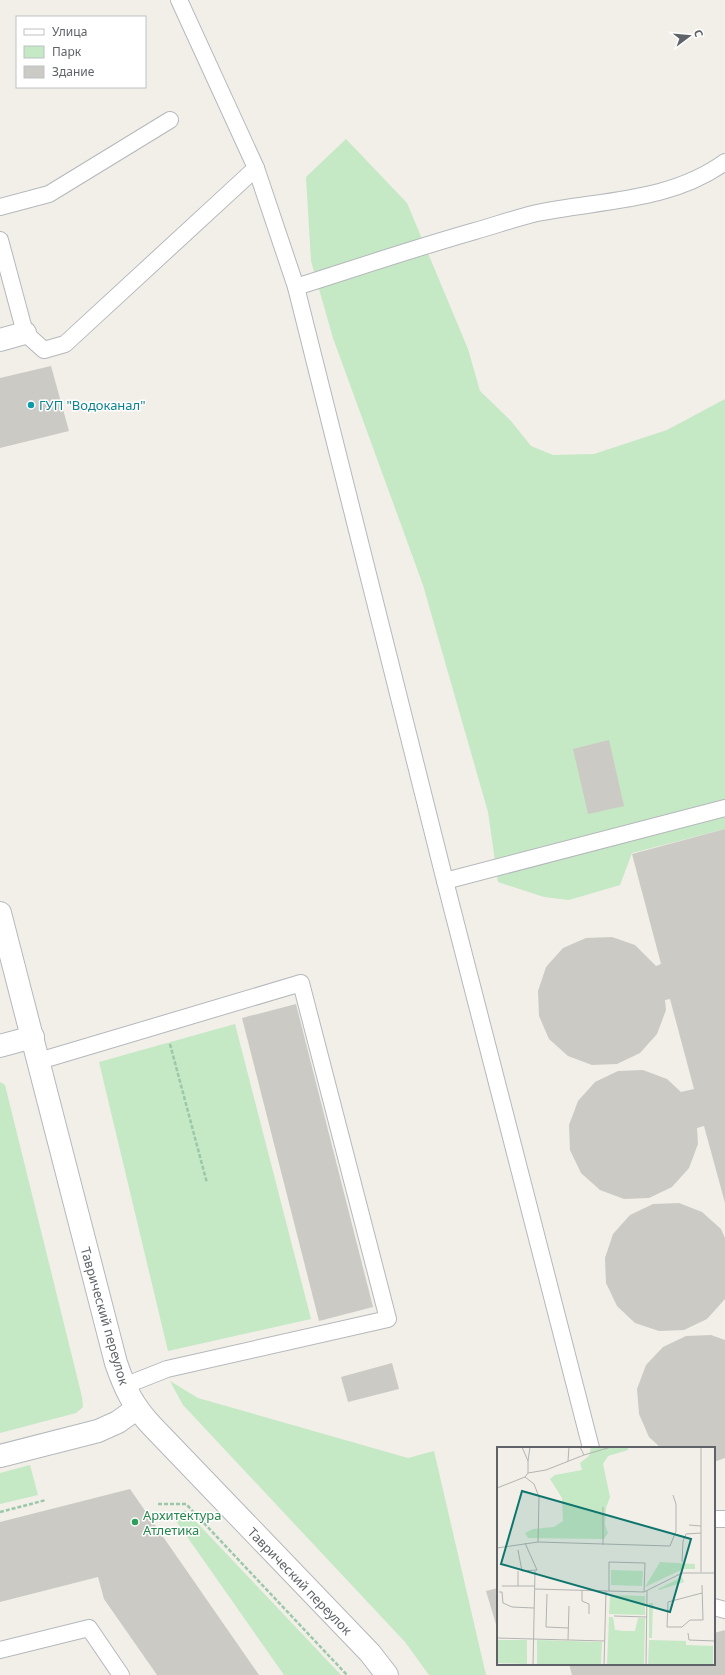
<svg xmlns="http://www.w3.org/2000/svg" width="725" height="1675" viewBox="0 0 725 1675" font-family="'Noto Sans',sans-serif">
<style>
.green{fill:#c5e8c5}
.building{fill:#cccac5}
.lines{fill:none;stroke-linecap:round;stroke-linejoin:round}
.service-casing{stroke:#b5b8bc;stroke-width:18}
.minor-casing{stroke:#b5b8bc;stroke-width:24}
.path{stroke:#9cc7a9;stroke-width:2.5;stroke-dasharray:4 2;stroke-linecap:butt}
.service{stroke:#fff;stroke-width:16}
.minor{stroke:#fff;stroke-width:22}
.culture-dot{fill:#0f9aa8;stroke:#fff;stroke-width:1.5}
.leisure-dot{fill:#2e9e5b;stroke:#fff;stroke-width:1.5}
.labels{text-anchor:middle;stroke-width:3;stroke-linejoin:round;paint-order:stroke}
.culture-label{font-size:13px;fill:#0d838f;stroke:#fff;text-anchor:start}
.street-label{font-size:13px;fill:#5f6368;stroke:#fff}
.leisure-label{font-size:13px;fill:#27864d;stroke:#fff;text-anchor:start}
.inset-road{fill:none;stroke:#b3b3b1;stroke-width:1}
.view{fill:#0f766e;fill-opacity:0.15;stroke:#0f766e;stroke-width:2}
.inset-edge{fill:none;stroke:#5f6368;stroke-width:2}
</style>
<rect width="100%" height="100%" fill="#f1efe8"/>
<g class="green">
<path d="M 346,139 L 407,203 L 468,349 L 480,391 L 511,421 L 531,446 L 553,455 L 594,454 L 667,430 L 725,399 L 725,829 L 632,853 L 620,885 L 569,900 L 544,897 L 498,882 L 488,812 L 423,585 L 333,338 L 311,261 L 306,177 Z"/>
<path d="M 235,1024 L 311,1319 L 168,1351 L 99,1062 Z"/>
<path d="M 0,1082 L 5,1085 L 82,1397 L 83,1407 L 76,1413 L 0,1433 Z"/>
<path d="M 170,1381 L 198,1398 L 408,1458 L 434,1451 L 486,1675 L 429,1675 L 405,1642 L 183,1405 Z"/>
<path d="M 30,1465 L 38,1495 L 0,1504 L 0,1473 Z"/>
<path d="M 185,1510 L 341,1675 L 284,1675 L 174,1518 Z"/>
</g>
<g class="building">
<path d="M 51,366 L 69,431 L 0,448 L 0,378 Z"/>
<path d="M 609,740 L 624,806 L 588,814 L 573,749 Z"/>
<path d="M 725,829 L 725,1203 L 704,1126 L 697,1128 L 698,1144 L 689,1168 L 672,1187 L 649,1198 L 624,1199 L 600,1190 L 581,1173 L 570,1150 L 569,1125 L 578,1101 L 595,1082 L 618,1071 L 643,1070 L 667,1079 L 681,1092 L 694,1089 L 670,999 L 665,1000 L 666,1010 L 657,1034 L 640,1053 L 617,1064 L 592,1065 L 568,1056 L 549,1039 L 539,1016 L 538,991 L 546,967 L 563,948 L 586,938 L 612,937 L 635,945 L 656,966 L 661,964 L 632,854 Z"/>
<path d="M 296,1004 L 373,1307 L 319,1321 L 242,1018 Z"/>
<path d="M 679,1203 L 702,1212 L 721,1229 L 725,1238 L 725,1299 L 707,1319 L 684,1330 L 659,1331 L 635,1323 L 617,1306 L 606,1283 L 605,1258 L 613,1234 L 630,1215 L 653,1204 Z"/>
<path d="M 711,1335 L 725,1340 L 725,1458 L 714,1462 L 714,1448 L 661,1448 L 649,1437 L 639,1414 L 637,1389 L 646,1365 L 663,1347 L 686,1336 Z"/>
<path d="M 392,1363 L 399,1389 L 348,1402 L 341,1377 Z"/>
<path d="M 130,1489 L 259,1675 L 157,1675 L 104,1599 L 98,1577 L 0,1602 L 0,1522 Z"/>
<path d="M 498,1588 L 498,1631 L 486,1591 Z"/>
<path d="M 725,1630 L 725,1675 L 572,1675 L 569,1664 L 714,1664 L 714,1633 Z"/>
</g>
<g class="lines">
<g class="service-casing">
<g id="service">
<path d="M 179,0 L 256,168 L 296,287 L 445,881 L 591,1448"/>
<path d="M 0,207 L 49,194 L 170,120"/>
<path d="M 0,240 L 25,333 L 44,350 L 65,344 L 256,168"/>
<path d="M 296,287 C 356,268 415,248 475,231 C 496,225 516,218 537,213 C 600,200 670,202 725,162"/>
<path d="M 445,881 L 725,808"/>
<path d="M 39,1061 L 301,983 L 388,1319 L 167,1369 L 124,1386"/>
<path d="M 714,1519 L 725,1519"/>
<path d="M 714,1607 L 725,1610"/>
<path d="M 0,1650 L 89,1628 L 121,1675"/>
</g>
</g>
<g class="minor-casing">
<g id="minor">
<path d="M 0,340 L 25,333"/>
<path d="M 0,913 L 116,1363 C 125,1389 133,1406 152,1426 L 370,1653 L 387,1675"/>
<path d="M 0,1046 L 33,1037"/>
<path d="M 0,1456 L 98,1431 L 118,1422 L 136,1409"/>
</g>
</g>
<g class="path">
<path d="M 170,1044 L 207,1183"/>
<path d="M 158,1504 L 186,1504 L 347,1675"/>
<path d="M 0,1512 L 46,1500"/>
</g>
<use href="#service" class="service"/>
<use href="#minor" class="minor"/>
</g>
<circle class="culture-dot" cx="31" cy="405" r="4"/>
<circle class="leisure-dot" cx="135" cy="1522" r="4"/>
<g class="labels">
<g class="culture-label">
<text x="39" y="410">ГУП "Водоканал"</text>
</g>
<g class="street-label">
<text transform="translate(105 1316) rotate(74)" y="5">Таврический переулок</text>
<text transform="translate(300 1581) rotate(46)" y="5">Таврический переулок</text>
</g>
<g class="leisure-label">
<text x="143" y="1520">Архитектура<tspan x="143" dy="15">Атлетика</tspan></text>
</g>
</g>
<g transform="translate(497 1447)">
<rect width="218" height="218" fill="#f1efe8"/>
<path d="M 94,0 L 131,0 L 131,3 L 111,9 L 106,17 L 113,50 L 109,61 L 108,78 L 111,86 L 107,92 L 31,91 L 28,86 L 36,82 L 57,80 L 66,74 L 65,51 L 53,32 L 58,28 L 85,23 L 83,16 L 92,9 ZM 163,115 L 198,117 L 198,122 L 186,122 L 148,140 ZM 114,123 L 146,124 L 145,139 L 114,138 ZM 185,130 L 187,135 L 162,143 L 161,142 ZM 113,148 L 148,149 L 148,168 L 112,167 ZM 152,156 L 156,156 L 155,191 L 152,191 ZM 112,170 L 116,170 L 118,183 L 127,184 L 138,184 L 141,171 L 148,171 L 147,218 L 110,218 ZM 1,193 L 30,193 L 30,217 L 0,216 ZM 40,193 L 105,195 L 104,218 L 40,218 ZM 152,193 L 189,194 L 189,198 L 216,199 L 216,218 L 151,218 Z" fill="#c5e8c5"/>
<path class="inset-road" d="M 114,0 L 218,0M 87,8 L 114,0M 31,14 L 33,0M 71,14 L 72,0M 31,26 L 49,23 L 87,8 L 83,0M 28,30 L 37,37 L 42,50 L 41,95M 0,41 L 28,30 L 31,26 L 31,14 L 25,0M 192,78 L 204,79M 106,98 L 106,60M 0,101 L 41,95 L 173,99 L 179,84 L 179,57 L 176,48M 21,103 L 25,124 L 40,123 L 28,96M 185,115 L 186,94 L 189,87 L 204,86M 204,125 L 204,0M 205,138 L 206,173 L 193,173 L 185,180 L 170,180 L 171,155 L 205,146M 5,139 L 38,139M 21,139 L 21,124M 38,142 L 147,145 L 185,126 L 218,126M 85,143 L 85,154 L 92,157 L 92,167M 112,144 L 112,115 L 148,116 L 147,145M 2,145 L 5,145 L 6,156 L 15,160 L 37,161M 50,147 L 49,180 L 72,181M 117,169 L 150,170M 191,186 L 192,193 L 218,194M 0,191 L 108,194M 71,193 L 72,159M 36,218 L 38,124M 107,218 L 109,144M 149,218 L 150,144"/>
<path class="view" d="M 25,44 L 194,92 L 173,165 L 4,117 Z"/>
<rect width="218" height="218" class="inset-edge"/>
</g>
<rect x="16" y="16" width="130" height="72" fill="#ffffff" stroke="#bfc1c3"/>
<rect x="24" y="29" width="20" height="6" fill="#ffffff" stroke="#bfc1c3"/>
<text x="52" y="36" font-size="12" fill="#5f6368">Улица</text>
<rect x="24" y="46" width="20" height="12" fill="#c5e8c5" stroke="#bfc1c3"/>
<text x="52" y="56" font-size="12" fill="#5f6368">Парк</text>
<rect x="24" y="66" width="20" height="12" fill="#cccac5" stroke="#bfc1c3"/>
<text x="52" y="76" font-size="12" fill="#5f6368">Здание</text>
<g transform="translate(689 36) rotate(74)" stroke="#ffffff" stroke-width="3" paint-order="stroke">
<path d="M0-3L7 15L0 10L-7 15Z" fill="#5f6368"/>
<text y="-6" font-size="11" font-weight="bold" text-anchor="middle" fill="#5f6368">С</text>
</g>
</svg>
